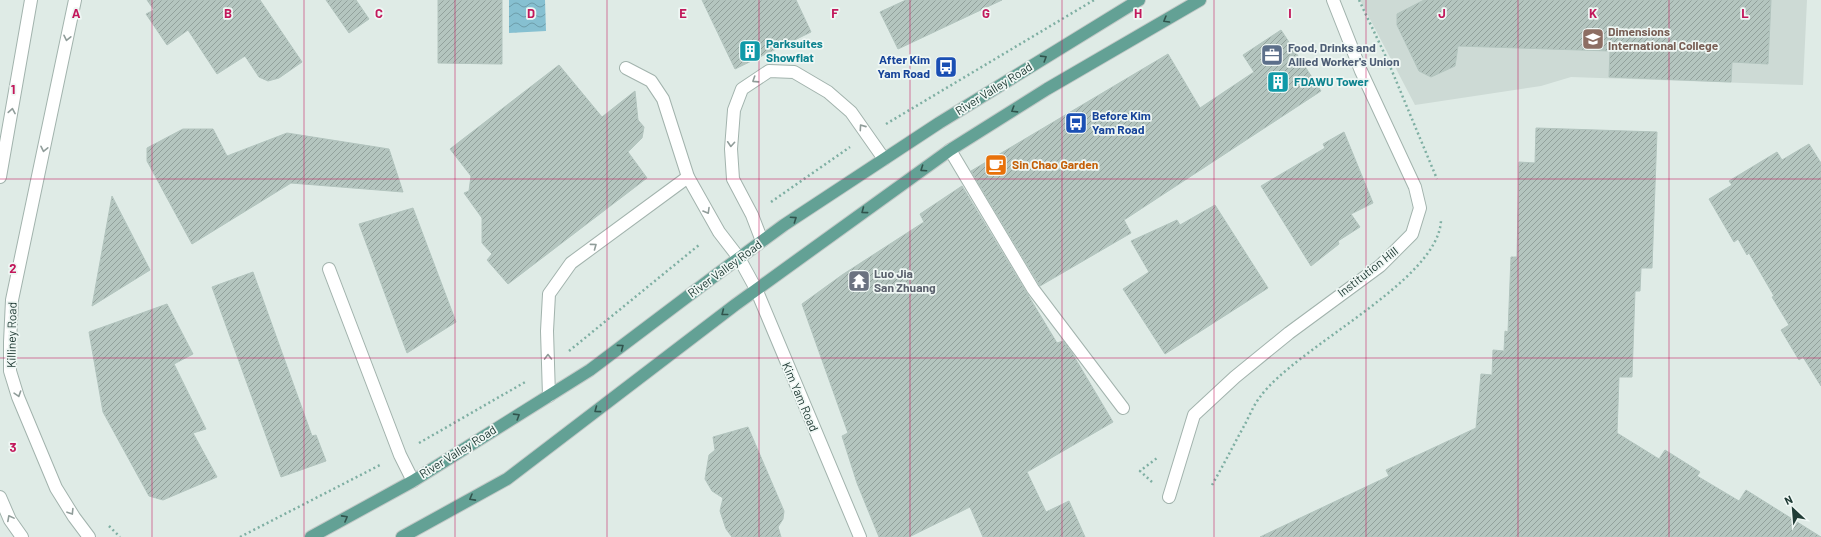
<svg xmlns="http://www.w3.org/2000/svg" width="1821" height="537" viewBox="0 0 1821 537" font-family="Barlow,sans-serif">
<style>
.built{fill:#cddad5}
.water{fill:url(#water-waves)}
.building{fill:url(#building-hatch);stroke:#b2c4be}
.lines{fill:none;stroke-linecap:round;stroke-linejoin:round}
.minor-casing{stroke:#a2b3ad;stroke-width:14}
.major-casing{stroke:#c1c8c6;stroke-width:14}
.path{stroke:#7fafa3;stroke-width:2.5;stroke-dasharray:2 3;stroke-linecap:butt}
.minor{stroke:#fff;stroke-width:12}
.major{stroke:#63a195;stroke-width:12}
.oneway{stroke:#31544d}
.oneway2{stroke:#909d9a}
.grid{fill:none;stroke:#c2185b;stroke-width:1;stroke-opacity:0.55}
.labels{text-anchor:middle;stroke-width:3.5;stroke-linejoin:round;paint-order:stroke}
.education-label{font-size:12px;font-weight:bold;fill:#785e54;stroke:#eff7f4;text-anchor:start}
.culture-label{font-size:12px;font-weight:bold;fill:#0d838f;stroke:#eff7f4;text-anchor:start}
.service-label{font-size:12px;font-weight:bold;fill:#4e5e75;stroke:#eff7f4;text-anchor:start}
.transit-label{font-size:12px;font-weight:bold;fill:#164399;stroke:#eff7f4;text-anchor:end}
.street-label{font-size:12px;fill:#203b35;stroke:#eff7f4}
.food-label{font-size:12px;font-weight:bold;fill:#c56008;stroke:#eff7f4;text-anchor:start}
.worship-label{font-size:12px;font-weight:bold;fill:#5b616d;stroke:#eff7f4;text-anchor:start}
.grid-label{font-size:13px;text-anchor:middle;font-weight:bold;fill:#c2185b;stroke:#eff7f4;stroke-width:3.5;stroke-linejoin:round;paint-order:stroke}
</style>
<defs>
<pattern id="water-waves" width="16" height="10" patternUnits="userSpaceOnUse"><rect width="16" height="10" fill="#86c0d1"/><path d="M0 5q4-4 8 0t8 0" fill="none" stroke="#6d9daa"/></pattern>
<pattern id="building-hatch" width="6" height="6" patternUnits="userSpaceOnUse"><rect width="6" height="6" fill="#b4c5bf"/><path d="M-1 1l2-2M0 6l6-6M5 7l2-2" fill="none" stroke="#92a19c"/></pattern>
</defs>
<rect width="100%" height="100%" fill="#dfebe6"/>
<path class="built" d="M 1360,0 L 1807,0 L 1803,85 L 1571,77 L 1541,86 L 1415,105 Z"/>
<path class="water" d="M 509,0 L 545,0 L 546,31 L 509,33 Z"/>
<g class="building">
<path d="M 147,0 L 260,0 L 302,62 L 279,78 L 268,81 L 259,77 L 245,56 L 217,74 L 188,30 L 167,45 L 146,14 L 154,10 Z"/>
<path d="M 326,0 L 356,0 L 369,19 L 349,33 Z"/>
<path d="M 438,0 L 502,0 L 502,64 L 438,63 Z"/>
<path d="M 702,0 L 796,0 L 811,32 L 735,69 Z"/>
<path d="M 906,0 L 1002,0 L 898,49 L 880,12 Z"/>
<path d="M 1424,0 L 1771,0 L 1768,64 L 1732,62 L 1731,82 L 1609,77 L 1610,51 L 1458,46 L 1455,66 L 1431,77 L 1419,71 L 1397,25 L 1397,14 Z"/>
<path d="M 1281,30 L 1321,91 L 1124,220 L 1131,233 L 1040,286 L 971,171 L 1168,54 L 1200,108 L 1254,72 L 1243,55 Z"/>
<path d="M 559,65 L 602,117 L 635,91 L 638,120 L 644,127 L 642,138 L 628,152 L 647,178 L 508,284 L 487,260 L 492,254 L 482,243 L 482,218 L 464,193 L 469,191 L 471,176 L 450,149 Z"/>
<path d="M 1536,128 L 1657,132 L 1652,268 L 1641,268 L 1640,291 L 1635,291 L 1632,377 L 1619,377 L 1617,433 L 1659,459 L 1665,450 L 1700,472 L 1697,476 L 1739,501 L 1746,490 L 1821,537 L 1260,537 L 1389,476 L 1386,470 L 1476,428 L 1481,374 L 1492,375 L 1493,350 L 1504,351 L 1505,331 L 1508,332 L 1511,257 L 1517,257 L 1519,162 L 1535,163 Z"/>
<path d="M 183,129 L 213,129 L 227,156 L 287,133 L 389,149 L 403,192 L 291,183 L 192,244 L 147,161 L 147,148 Z"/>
<path d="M 1344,132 L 1373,203 L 1351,214 L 1360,227 L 1338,241 L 1339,244 L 1311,266 L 1261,186 L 1325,148 L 1323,144 Z"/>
<path d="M 1809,144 L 1821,163 L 1821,386 L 1803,357 L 1799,360 L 1781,330 L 1789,325 L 1772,297 L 1774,296 L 1749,253 L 1747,255 L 1738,239 L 1734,242 L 1709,199 L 1732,185 L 1729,181 L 1777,152 L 1782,160 Z"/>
<path d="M 962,186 L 1057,343 L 1063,341 L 1072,353 L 1113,422 L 1027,472 L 1046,512 L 1069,501 L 1085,537 L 983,537 L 970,507 L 909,537 L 879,537 L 857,483 L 842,436 L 848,433 L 802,304 L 842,275 L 924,222 L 920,214 Z"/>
<path d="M 112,196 L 150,270 L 92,306 Z"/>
<path d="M 1215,205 L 1268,288 L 1165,354 L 1123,289 L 1149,272 L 1131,241 L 1177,220 L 1180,225 Z"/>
<path d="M 413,208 L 456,322 L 407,353 L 359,224 Z"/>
<path d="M 253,272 L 312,436 L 316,435 L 326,461 L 281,477 L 212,287 Z"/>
<path d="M 167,304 L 193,354 L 174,364 L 206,429 L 193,433 L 217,477 L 163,500 L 149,496 L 103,412 L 89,332 Z"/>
<path d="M 748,427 L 784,511 L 783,519 L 778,527 L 781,537 L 732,537 L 726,529 L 720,511 L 723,498 L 712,491 L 705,479 L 709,455 L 715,450 L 713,437 Z"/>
</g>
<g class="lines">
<g class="minor-casing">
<g id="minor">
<path d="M 75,0 L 12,300 L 10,342 L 10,371 L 18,397 L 56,488 L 74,517 L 89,537"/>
<path d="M 626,68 L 651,81 L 663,99 L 688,177 L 719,232 L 739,258 L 756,289 L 860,537"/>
<path d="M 950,150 L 1033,289 L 1123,408"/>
<path d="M 0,177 L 31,0"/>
<path d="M 762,241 L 752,215 L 733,179 L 731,149 L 734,110 L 742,89 L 769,71 L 794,72 L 828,92 L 851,112 L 884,159"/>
<path d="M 329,269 L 400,455 L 413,481"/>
<path d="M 549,396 L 547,331 L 549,294 L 571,263 L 688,177"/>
<path d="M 0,497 L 10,520 L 22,537"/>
<path d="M 1169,497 L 1194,415 L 1235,377 L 1289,333 L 1380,266 L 1412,234 L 1420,208 L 1415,187 L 1361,71 L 1333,0"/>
</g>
</g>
<g class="major-casing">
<g id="major">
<path d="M 311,537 L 413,481 L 590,370 L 716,275 L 784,225 L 939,123 L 1139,0"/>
<path d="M 402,537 L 507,479 L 735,305 L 950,150 L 1047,89 L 1200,0"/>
</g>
</g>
<g class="path">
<path d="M 1359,0 L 1387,59 L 1437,179"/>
<path d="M 886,124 L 1094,0"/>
<path d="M 771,202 L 850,147"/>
<path d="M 569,351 L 699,245"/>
<path d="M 419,443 L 527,381"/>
<path d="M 1152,482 L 1140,471 L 1157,458"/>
<path d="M 1212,485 C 1223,466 1233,446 1244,426 C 1249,417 1253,406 1260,397 C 1297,346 1439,281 1441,220"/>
<path d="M 109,526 L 120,537"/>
<path d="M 240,537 L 382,464"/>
</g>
<use href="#minor" class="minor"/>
<use href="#major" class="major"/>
</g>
<defs><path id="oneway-chevron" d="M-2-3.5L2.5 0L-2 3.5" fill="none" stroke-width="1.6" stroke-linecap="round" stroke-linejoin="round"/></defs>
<g class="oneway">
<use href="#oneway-chevron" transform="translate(1166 20) rotate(150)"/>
<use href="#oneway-chevron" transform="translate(1044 58) rotate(-32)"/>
<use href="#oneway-chevron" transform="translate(1014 110) rotate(148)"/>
<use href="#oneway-chevron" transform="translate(923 169) rotate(146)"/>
<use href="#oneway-chevron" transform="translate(864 211) rotate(143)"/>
<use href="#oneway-chevron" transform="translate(794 219) rotate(-34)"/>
<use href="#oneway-chevron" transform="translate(724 313) rotate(142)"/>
<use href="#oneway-chevron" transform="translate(621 347) rotate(-37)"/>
<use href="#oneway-chevron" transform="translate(597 410) rotate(143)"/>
<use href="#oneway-chevron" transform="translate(517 416) rotate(-32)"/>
<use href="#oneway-chevron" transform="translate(472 498) rotate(151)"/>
<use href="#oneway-chevron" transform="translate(345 518) rotate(-29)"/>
</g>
<g class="oneway2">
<use href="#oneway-chevron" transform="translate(67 38) rotate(102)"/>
<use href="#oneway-chevron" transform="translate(755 80) rotate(147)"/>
<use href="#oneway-chevron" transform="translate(12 111) rotate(-80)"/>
<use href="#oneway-chevron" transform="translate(862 127) rotate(-125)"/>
<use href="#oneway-chevron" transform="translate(731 144) rotate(94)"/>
<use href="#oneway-chevron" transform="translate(44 149) rotate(102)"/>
<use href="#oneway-chevron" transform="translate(707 211) rotate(60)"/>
<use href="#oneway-chevron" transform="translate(594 246) rotate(-36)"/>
<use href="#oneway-chevron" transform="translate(548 357) rotate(-91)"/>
<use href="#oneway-chevron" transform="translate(18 394) rotate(72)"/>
<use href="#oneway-chevron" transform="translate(71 512) rotate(58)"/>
<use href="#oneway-chevron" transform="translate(10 518) rotate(-118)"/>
</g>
<path class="grid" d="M 152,0 L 152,537M 304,0 L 304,537M 455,0 L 455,537M 607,0 L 607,537M 759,0 L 759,537M 910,0 L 910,537M 1062,0 L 1062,537M 1214,0 L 1214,537M 1366,0 L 1366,537M 1518,0 L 1518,537M 1669,0 L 1669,537M 0,179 L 1821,179M 0,358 L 1821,358"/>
<defs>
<g id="university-square" transform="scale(1.15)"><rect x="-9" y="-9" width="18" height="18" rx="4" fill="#8d6e63" stroke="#eff7f4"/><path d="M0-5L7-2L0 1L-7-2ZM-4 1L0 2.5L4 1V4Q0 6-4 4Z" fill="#fff"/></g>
<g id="building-square" transform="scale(1.15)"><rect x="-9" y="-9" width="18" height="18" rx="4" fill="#0f9aa8" stroke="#eff7f4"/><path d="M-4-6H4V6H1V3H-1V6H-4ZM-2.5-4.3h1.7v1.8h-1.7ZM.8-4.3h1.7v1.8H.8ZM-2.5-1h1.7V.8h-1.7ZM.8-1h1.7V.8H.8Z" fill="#fff"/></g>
<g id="office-square" transform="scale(1.15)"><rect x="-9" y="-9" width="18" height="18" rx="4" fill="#5c6f8a" stroke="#eff7f4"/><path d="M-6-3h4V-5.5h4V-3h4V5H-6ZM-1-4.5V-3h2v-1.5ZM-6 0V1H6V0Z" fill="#fff"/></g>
<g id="bus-square" transform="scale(1.15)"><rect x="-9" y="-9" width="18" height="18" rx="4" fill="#1a4fb4" stroke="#eff7f4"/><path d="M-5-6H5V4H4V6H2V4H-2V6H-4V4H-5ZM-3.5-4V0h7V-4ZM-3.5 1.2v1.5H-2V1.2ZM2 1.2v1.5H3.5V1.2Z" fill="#fff"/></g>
<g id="cafe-square" transform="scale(1.15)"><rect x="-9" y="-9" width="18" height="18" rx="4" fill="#e8710a" stroke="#eff7f4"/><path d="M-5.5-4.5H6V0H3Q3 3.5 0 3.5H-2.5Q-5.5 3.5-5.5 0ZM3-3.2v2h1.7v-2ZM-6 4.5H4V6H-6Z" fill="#fff"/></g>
<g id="temple-square" transform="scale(1.15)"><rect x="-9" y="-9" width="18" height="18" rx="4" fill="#6b7280" stroke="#eff7f4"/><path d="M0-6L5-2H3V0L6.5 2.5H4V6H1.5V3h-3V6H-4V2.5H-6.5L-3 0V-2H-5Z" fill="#fff"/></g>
</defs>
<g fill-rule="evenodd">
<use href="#university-square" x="1593" y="39"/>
<use href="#building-square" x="750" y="51"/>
<use href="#office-square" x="1272" y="55"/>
<use href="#bus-square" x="946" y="67"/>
<use href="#building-square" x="1278" y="82"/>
<use href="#bus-square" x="1076" y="123"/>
<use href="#cafe-square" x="996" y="165"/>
<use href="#temple-square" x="859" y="281"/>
</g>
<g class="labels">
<g class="education-label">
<text x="1608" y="36">Dimensions<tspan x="1608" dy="14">International College</tspan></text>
</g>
<g class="culture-label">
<text x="766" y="48">Parksuites<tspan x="766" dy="14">Showflat</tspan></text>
<text x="1294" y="86">FDAWU Tower</text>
</g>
<g class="service-label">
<text x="1288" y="52">Food, Drinks and<tspan x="1288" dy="14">Allied Worker's Union</tspan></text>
</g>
<g class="transit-label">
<text x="930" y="64">After Kim<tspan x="930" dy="14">Yam Road</tspan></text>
<text x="1092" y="120" text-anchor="start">Before Kim<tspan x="1092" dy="14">Yam Road</tspan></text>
</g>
<g class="street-label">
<text transform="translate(994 89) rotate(-32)" y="4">River Valley Road</text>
<text transform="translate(725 269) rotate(-36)" y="4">River Valley Road</text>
<text transform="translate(1368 272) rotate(-38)" y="4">Institution Hill</text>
<text transform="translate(12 335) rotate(-89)" y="4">Killiney Road</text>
<text transform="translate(800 397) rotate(67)" y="4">Kim Yam Road</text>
<text transform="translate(458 452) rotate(-32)" y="4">River Valley Road</text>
</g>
<g class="food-label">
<text x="1012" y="169">Sin Chao Garden</text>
</g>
<g class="worship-label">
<text x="874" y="278">Luo Jia<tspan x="874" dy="14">San Zhuang</tspan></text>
</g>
</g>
<g class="grid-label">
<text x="76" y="18">A</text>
<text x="228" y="18">B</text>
<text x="379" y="18">C</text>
<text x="531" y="18">D</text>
<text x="683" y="18">E</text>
<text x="835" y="18">F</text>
<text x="986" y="18">G</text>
<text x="1138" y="18">H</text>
<text x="1290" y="18">I</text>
<text x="1442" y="18">J</text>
<text x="1593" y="18">K</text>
<text x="1745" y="18">L</text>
<text x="13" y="94">1</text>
<text x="13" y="273">2</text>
<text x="13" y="452">3</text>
</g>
<g transform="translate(1793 509) rotate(334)" stroke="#eff7f4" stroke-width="3" paint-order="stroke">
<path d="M0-3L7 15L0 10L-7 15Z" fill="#203b35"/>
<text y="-6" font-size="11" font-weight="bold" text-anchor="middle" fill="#203b35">N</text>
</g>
</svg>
